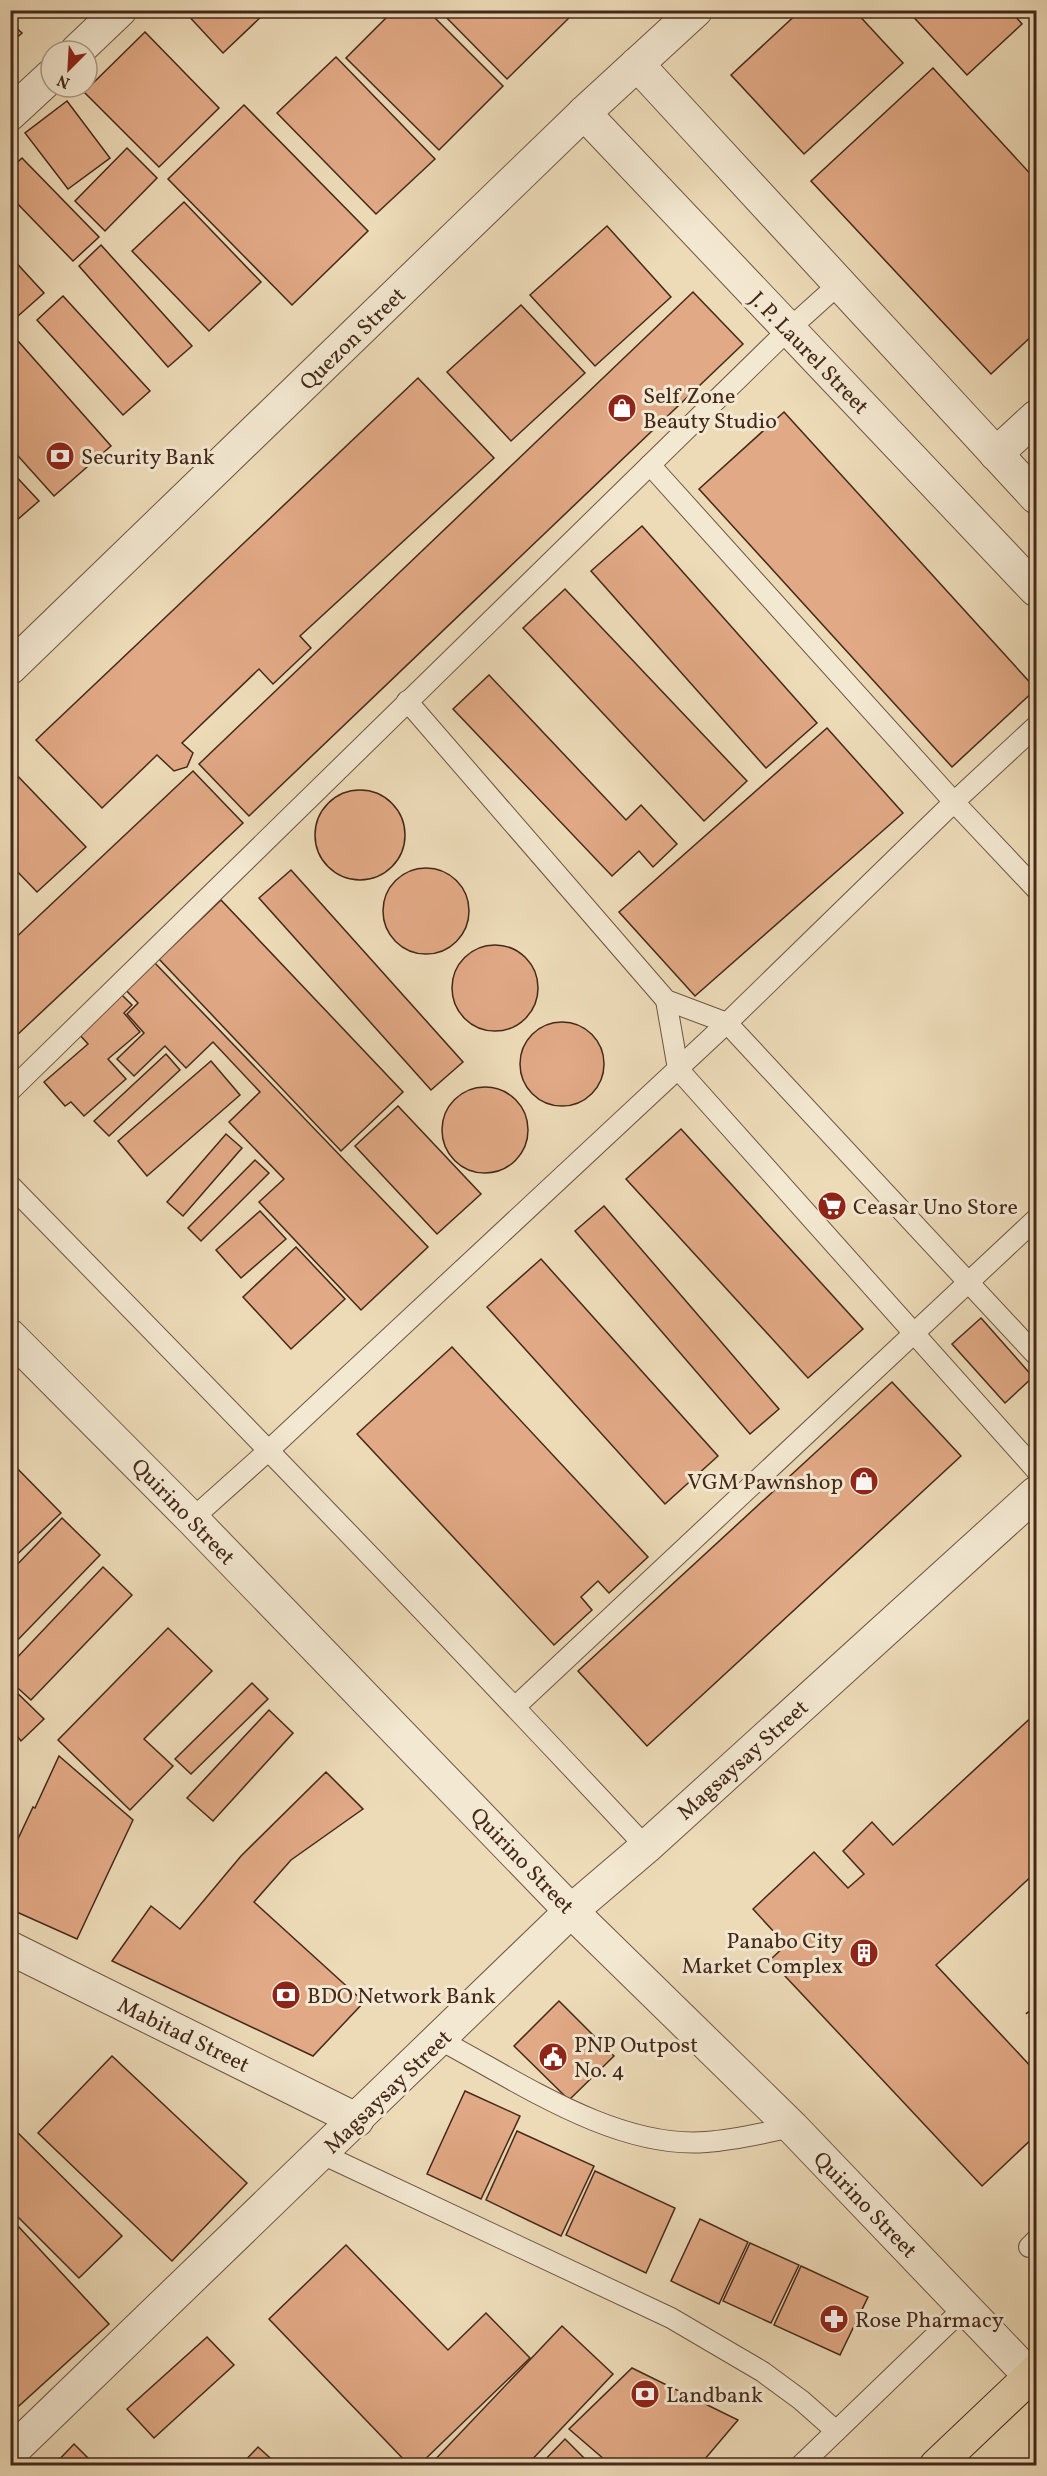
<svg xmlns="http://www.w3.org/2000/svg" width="1047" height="2476" viewBox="0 0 1047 2476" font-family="Vollkorn,serif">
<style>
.building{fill:#e1a985;stroke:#44281a;stroke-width:1.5}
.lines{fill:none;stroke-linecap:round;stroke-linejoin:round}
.service-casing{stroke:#6e5542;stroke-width:22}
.minor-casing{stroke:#6e5542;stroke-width:35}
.tertiary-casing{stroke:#6e5542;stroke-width:35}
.trunk-casing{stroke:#44281a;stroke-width:35}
.path{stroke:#44281a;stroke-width:4;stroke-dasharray:1.5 3;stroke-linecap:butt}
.service{stroke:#f3e8d1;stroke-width:20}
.minor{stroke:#f3e8d1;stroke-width:33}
.tertiary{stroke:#f3e8d1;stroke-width:33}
.trunk{stroke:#eddbb8;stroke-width:33}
.labels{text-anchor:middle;stroke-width:6;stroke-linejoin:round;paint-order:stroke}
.street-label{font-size:22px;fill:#44281a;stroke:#f3e8d1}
.poi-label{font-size:22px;fill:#44281a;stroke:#f3e8d1;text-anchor:start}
</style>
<rect width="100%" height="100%" fill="#eddbb8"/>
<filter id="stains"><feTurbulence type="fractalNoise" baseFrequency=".00333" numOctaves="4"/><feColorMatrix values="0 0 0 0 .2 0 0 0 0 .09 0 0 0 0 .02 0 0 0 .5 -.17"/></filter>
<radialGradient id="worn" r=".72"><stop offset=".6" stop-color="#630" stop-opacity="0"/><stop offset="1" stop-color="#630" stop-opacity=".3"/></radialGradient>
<g class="building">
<path d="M 261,10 L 264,14 L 223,53 L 184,11 Z"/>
<path d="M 394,10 L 427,10 L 503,86 L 439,150 L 346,58 Z"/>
<path d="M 439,10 L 570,10 L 573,14 L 507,79 Z"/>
<path d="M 801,10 L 854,10 L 903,63 L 804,154 L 731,75 Z"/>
<path d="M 907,10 L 1010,10 L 1022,24 L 967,75 Z"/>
<path d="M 10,22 L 22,33 L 10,44 Z"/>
<path d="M 145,32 L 219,108 L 159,167 L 84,92 Z"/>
<path d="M 336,57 L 435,159 L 376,214 L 277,113 Z"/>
<path d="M 933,68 L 1036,180 L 1036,332 L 991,374 L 811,181 Z"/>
<path d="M 67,101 L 110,158 L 68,189 L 25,133 Z"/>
<path d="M 244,105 L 368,231 L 292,305 L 168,179 Z"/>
<path d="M 127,148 L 157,178 L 105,231 L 75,201 Z"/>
<path d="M 22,158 L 99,237 L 73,261 L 10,196 L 10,169 Z"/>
<path d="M 184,202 L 261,282 L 209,331 L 132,251 Z"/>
<path d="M 607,226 L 671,297 L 595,366 L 530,295 Z"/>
<path d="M 101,245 L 192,346 L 168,367 L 79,266 Z"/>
<path d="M 10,256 L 44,293 L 18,316 L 10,308 Z"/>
<path d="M 693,292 L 743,344 L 249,816 L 199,764 Z"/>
<path d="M 63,296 L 150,391 L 123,415 L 37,320 Z"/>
<path d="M 521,305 L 585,373 L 511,441 L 447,372 Z"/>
<path d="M 18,341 L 111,446 L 54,496 L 10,447 L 10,347 Z"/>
<path d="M 418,378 L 494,458 L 300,636 L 311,648 L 273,684 L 259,669 L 182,743 L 193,753 L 187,767 L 174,771 L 157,755 L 102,808 L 36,740 Z"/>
<path d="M 784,412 L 1036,689 L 952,767 L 699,489 Z"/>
<path d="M 10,470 L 39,501 L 10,526 Z"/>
<path d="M 642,526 L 817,723 L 766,768 L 591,571 Z"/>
<path d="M 565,589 L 747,781 L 704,821 L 523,628 Z"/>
<path d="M 489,675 L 626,820 L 641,805 L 677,844 L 653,867 L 639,851 L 612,876 L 453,709 Z"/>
<path d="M 827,728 L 903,813 L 695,996 L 619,912 Z"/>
<path d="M 10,768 L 86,847 L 37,892 L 10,864 Z"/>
<path d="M 193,771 L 243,823 L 16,1036 L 10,1030 L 10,943 Z"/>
<circle cx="360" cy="835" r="45"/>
<circle cx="426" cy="911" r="43"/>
<path d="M 291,870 L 463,1062 L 431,1090 L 259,898 Z"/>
<path d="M 221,900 L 403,1092 L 341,1151 L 159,959 Z"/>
<circle cx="495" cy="988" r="43"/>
<path d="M 153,961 L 428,1247 L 361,1310 L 259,1202 L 284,1179 L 229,1122 L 260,1092 L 213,1042 L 186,1068 L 165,1046 L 134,1076 L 117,1059 L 144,1033 L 127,1014 L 138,1003 L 124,988 Z"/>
<path d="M 122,995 L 132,1005 L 124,1013 L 140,1032 L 108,1059 L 126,1079 L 84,1116 L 71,1102 L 65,1106 L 44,1082 L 88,1044 L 78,1033 Z"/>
<circle cx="562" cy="1064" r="42"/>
<path d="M 166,1054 L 180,1070 L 109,1136 L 94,1121 Z"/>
<path d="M 211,1061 L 240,1095 L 147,1176 L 118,1141 Z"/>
<circle cx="485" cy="1130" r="43"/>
<path d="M 398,1106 L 481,1194 L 437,1234 L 355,1146 Z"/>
<path d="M 681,1129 L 863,1329 L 808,1378 L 626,1179 Z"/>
<path d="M 226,1134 L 242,1148 L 183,1216 L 167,1202 Z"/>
<path d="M 255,1160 L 269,1173 L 201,1241 L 188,1228 Z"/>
<path d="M 604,1206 L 779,1409 L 750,1434 L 575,1231 Z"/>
<path d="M 260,1211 L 286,1239 L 241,1278 L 216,1250 Z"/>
<path d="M 296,1247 L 345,1299 L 291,1349 L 243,1297 Z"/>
<path d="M 541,1259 L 718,1456 L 665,1504 L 487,1307 Z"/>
<path d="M 981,1318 L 1033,1377 L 1005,1403 L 952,1344 Z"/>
<path d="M 452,1347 L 648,1557 L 609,1593 L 598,1581 L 581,1597 L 592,1610 L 554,1645 L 357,1434 Z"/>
<path d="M 892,1382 L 961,1456 L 647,1746 L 578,1671 Z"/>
<path d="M 10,1461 L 61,1513 L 10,1561 Z"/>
<path d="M 62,1518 L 100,1555 L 10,1648 L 10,1572 Z"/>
<path d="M 103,1567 L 132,1595 L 31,1700 L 10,1681 L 10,1665 Z"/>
<path d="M 168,1628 L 212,1671 L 144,1739 L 173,1766 L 130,1810 L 58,1740 Z"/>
<path d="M 252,1683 L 268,1699 L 191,1774 L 175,1759 Z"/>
<path d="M 10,1686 L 44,1719 L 21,1741 L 10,1727 Z"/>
<path d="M 269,1710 L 293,1733 L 213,1821 L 187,1798 Z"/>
<path d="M 1036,1713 L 1036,1872 L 936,1965 L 1036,2072 L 1036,2135 L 982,2186 L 770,1960 L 786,1945 L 753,1909 L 814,1852 L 848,1888 L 864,1874 L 843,1851 L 872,1822 L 893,1845 Z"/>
<path d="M 59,1756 L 133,1820 L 77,1939 L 10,1909 L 10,1856 L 33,1807 L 35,1808 Z"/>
<path d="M 326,1772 L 363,1809 L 291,1860 L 254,1902 L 364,2002 L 313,2056 L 112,1961 L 151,1906 L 180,1929 L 241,1856 Z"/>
<path d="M 559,2001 L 614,2056 L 569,2100 L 514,2046 Z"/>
<path d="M 112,2056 L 247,2183 L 172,2261 L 38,2133 Z"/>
<path d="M 465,2091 L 520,2116 L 481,2199 L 427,2174 Z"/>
<path d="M 10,2125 L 122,2236 L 79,2278 L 10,2209 Z"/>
<path d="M 517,2131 L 594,2166 L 561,2236 L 486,2200 Z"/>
<path d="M 595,2171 L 675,2208 L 646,2273 L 566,2235 Z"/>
<path d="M 700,2219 L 748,2242 L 719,2304 L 671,2281 Z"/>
<path d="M 17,2225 L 109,2324 L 10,2414 L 10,2232 Z"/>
<path d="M 750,2243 L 799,2265 L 771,2323 L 723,2301 Z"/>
<path d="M 346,2245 L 448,2350 L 486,2313 L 530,2358 L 418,2466 L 410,2466 L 269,2319 Z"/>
<path d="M 801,2266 L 868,2297 L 840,2355 L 774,2325 Z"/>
<path d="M 562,2326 L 613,2374 L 526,2466 L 429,2466 Z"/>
<path d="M 207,2337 L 234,2365 L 154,2438 L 127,2409 Z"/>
<path d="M 632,2368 L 738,2420 L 699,2466 L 612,2466 L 569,2429 Z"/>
<path d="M 565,2439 L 592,2466 L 539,2466 Z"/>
<path d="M 74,2444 L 96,2466 L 53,2466 Z"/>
<path d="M 258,2447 L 279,2466 L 240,2466 Z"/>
</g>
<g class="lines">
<g class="service-casing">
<g id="service">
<path d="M 650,465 L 954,802 L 1036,889"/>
<path d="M 407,701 L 666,1000 L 727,1023 L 1036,1355"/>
<path d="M 666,1000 L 678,1069 L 1036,1470"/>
<path d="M 10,1091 L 789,329 L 839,284"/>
<path d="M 10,1185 C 224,1404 437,1623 646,1847"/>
<path d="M 192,1519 L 269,1450 L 727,1023 L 954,802 L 1036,726"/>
<path d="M 515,1707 L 1036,1219"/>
<path d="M 440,2040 C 518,2081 615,2149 706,2142 C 736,2140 764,2133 792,2127"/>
<path d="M 322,2154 L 671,2318 L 763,2372 L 801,2400 L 836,2431"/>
<path d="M 1029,2247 L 1036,2240"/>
<path d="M 800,2466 L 965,2307"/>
</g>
</g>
<g class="minor-casing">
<g id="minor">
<path d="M 77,51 L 120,10"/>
<path d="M 637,64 L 1036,497"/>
<path d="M 584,113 L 1036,590"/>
<path d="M 10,114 L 51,76"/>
<path d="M 996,454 L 1036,417"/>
<path d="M 10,1948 L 357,2120"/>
<path d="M 10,2453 L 571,1911 L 646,1847 L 1036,1493"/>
</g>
</g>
<g class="tertiary-casing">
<g id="tertiary">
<path d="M 10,668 L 584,113 L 696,10"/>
<path d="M 10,1336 L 192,1519 L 571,1911 L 792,2127 L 1036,2382"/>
</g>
</g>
<g class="trunk-casing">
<path id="trunk" d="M 936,2466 L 1036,2371"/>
</g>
<path class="path" d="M 1027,2012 L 1036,2023"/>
<use href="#service" class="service"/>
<use href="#minor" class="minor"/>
<use href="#tertiary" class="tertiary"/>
<use href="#trunk" class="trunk"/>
</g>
<defs>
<g id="shop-disc" transform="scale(1.5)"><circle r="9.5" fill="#8f2418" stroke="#f3e8d1"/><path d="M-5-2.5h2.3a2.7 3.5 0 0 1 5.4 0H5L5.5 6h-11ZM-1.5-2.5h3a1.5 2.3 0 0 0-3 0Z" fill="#fff"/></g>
<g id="bank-disc" transform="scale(1.5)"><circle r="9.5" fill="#8f2418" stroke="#f3e8d1"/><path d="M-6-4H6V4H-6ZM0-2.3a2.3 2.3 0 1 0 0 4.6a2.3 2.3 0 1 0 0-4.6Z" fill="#fff"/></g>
<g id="supermarket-disc" transform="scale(1.5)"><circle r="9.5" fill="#8f2418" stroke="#f3e8d1"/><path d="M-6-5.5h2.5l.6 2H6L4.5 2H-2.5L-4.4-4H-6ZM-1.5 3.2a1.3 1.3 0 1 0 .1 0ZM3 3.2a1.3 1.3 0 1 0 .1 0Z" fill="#fff"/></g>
<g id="building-disc" transform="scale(1.5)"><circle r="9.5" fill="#8f2418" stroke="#f3e8d1"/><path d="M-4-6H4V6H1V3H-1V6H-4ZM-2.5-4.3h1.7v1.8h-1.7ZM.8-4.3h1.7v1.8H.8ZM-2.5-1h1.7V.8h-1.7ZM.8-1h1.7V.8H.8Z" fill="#fff"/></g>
<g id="civic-disc" transform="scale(1.5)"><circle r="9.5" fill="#8f2418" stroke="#f3e8d1"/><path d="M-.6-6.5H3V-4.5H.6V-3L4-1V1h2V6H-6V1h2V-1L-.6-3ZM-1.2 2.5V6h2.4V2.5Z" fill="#fff"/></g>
<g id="pharmacy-disc" transform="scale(1.5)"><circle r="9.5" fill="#8f2418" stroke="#f3e8d1"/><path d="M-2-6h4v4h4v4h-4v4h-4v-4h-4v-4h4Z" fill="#fff"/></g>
</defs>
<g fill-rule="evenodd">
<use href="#shop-disc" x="622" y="408"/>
<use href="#bank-disc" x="60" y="456"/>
<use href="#supermarket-disc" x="832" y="1206"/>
<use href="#shop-disc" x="864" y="1481"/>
<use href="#building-disc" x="864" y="1953"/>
<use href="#bank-disc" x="286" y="1995"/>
<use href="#civic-disc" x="553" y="2057"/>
<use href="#pharmacy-disc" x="834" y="2319"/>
<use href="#bank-disc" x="645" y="2394"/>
</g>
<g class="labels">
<g class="street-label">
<text transform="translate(352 338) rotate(-44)" y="8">Quezon Street</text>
<text transform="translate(810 352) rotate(46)" y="8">J. P. Laurel Street</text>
<text transform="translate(184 1511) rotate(46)" y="8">Quirino Street</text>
<text transform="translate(742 1759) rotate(-42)" y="8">Magsaysay Street</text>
<text transform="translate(523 1860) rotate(46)" y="8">Quirino Street</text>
<text transform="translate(184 2034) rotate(26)" y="8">Mabitad Street</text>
<text transform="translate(387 2091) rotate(-44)" y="8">Magsaysay Street</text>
<text transform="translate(866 2204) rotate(46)" y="8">Quirino Street</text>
</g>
<g class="poi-label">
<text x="643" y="403">Self Zone<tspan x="643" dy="25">Beauty Studio</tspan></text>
<text x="81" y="464">Security Bank</text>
<text x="853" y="1214">Ceasar Uno Store</text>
<text x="843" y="1489" text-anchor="end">VGM Pawnshop</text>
<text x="843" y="1948" text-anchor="end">Panabo City<tspan x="843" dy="25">Market Complex</tspan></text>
<text x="307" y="2003">BDO Network Bank</text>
<text x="574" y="2052">PNP Outpost<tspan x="574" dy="25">No. 4</tspan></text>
<text x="855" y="2327">Rose Pharmacy</text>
<text x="666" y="2402">Landbank</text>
</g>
</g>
<rect width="1047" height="2476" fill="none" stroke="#eddbb8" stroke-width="36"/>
<rect x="12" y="12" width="1023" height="2452" fill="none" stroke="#44281a" stroke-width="3"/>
<rect x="18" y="18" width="1011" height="2440" fill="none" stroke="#44281a" stroke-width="1.5"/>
<g transform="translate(69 69) rotate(204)"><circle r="28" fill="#f3e8d1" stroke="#ad9b88" stroke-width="1.5"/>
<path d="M0-4.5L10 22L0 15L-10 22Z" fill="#8f2418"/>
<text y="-9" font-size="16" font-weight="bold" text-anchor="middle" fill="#44281a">N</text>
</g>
<rect width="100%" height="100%" filter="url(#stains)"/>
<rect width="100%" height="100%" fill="url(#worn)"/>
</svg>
